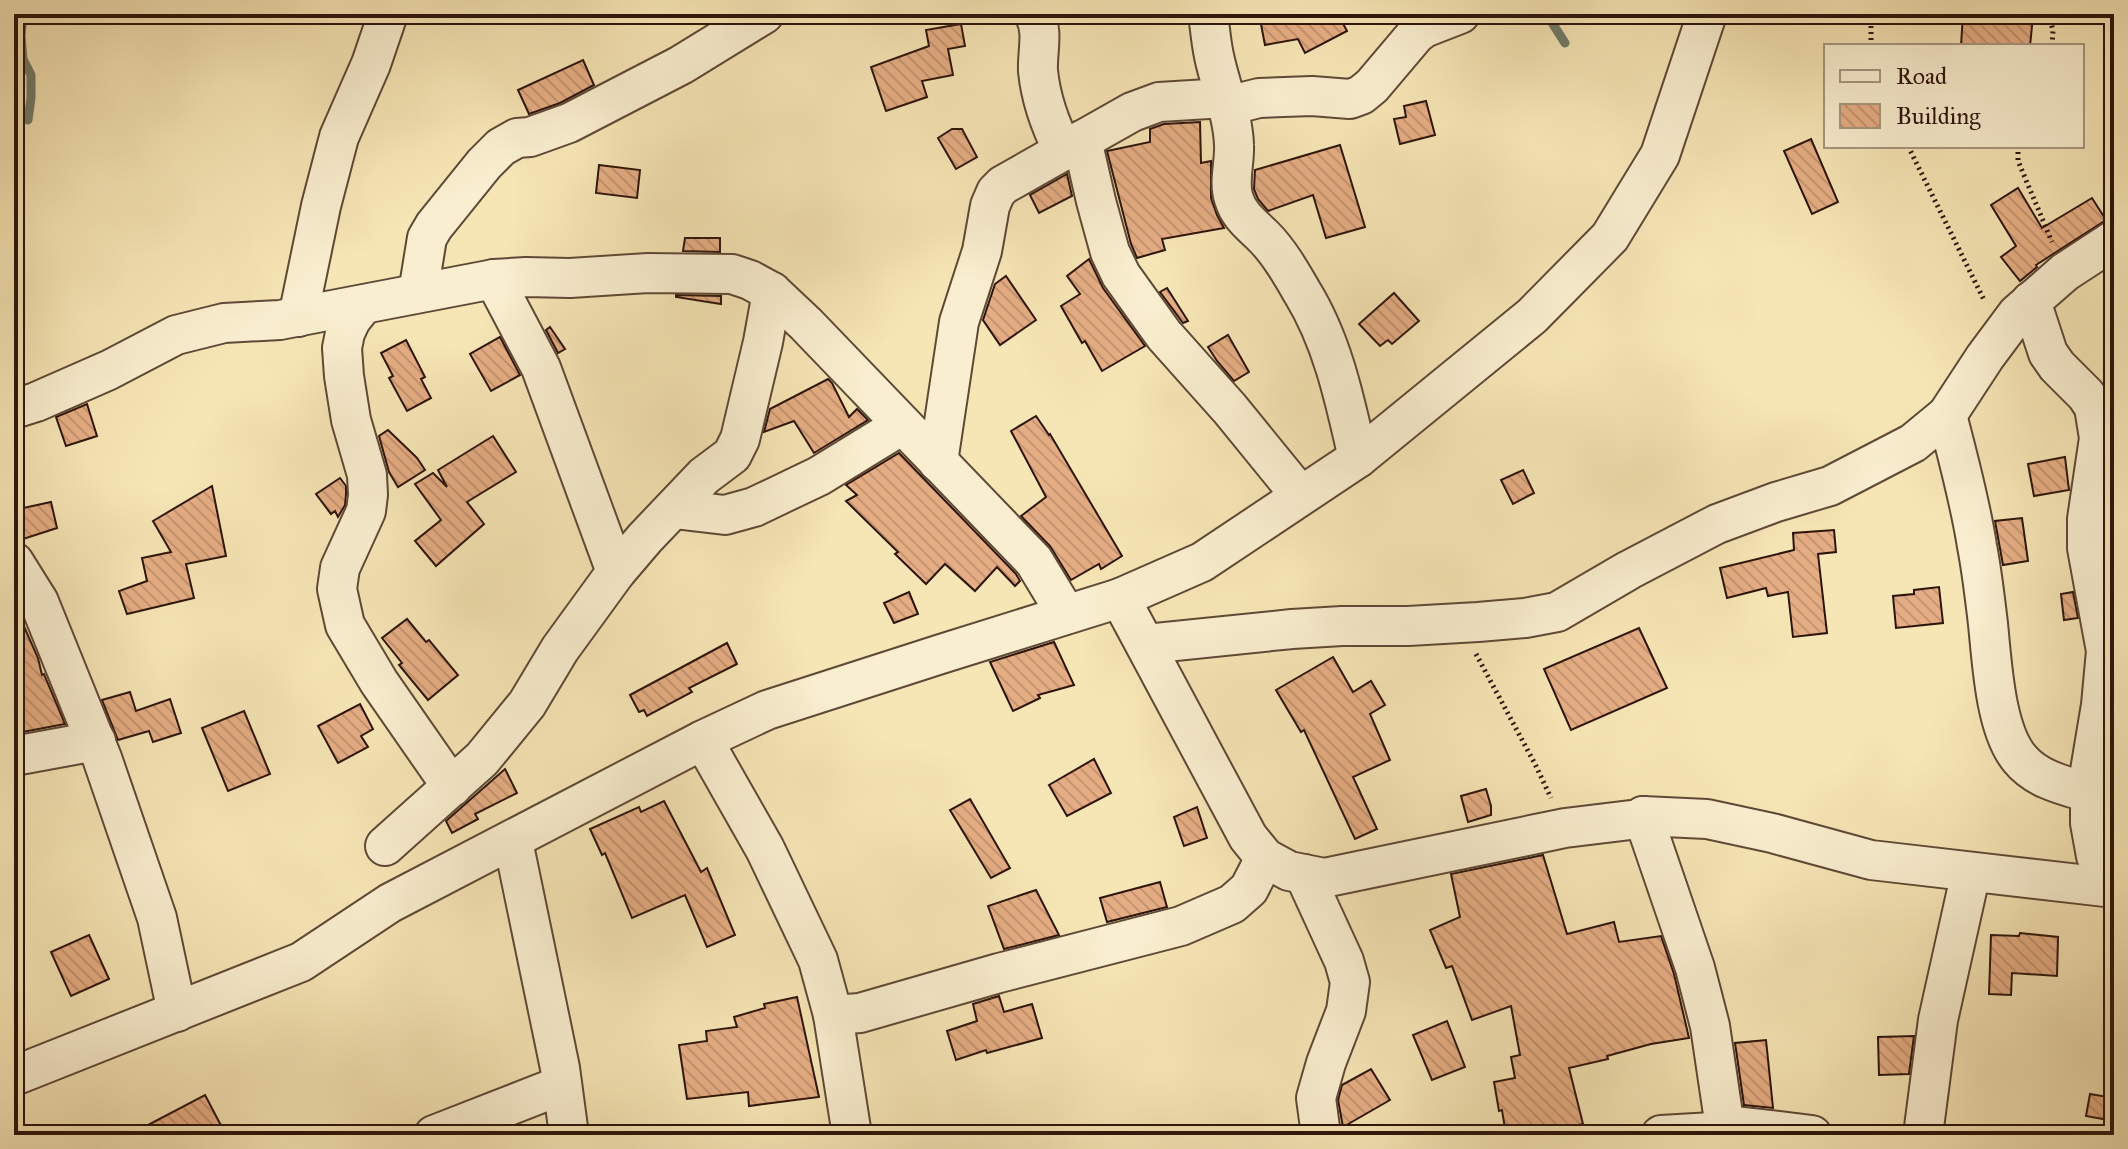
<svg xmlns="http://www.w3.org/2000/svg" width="2128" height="1149" viewBox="0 0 2128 1149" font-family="'IM FELL Great Primer',serif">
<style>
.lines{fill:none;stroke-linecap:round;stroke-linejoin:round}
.stream{stroke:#707b6a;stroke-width:9}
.building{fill:url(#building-back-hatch);stroke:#2d140b;stroke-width:2}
.minor-casing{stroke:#5f4836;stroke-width:42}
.path{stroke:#2d140b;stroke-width:5;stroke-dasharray:2 4;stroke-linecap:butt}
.minor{stroke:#f9eecf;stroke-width:38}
</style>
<defs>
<pattern id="building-back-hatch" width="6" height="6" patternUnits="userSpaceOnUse" patternTransform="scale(2)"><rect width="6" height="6" fill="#e5ad83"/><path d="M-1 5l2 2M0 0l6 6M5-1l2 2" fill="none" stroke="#c59470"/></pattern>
</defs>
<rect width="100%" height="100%" fill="#f6e5b5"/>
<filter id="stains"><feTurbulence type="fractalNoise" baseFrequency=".0025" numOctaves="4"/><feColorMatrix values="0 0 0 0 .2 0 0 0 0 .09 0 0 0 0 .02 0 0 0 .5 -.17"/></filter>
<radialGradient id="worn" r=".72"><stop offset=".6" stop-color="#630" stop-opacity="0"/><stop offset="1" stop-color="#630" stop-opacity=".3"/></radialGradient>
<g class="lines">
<g class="stream">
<path d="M 23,14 L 21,36 L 23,59 L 31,75 L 31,98 L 28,120"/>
<path d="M 1549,14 L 1551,21 L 1565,43"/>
</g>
</g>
<g class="building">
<path d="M 1259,14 L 1338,14 L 1347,31 L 1305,53 L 1298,39 L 1265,45 Z"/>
<path d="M 1963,14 L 2033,16 L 2030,46 L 1961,46 Z"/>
<path d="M 961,24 L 965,46 L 948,49 L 953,75 L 922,81 L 927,97 L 886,111 L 871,67 L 929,46 L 926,30 Z"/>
<path d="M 583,60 L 594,85 L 560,103 L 529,114 L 518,90 Z"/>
<path d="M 1426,101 L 1435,135 L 1400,144 L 1394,119 L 1406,117 L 1404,106 Z"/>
<path d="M 1200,122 L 1201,163 L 1211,161 L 1211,198 L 1217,215 L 1224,228 L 1162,239 L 1165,250 L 1137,258 L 1131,244 L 1107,151 L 1150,142 L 1150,129 L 1164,124 Z"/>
<path d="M 952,129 L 962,129 L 977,157 L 956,169 L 938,138 Z"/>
<path d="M 1811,139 L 1838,202 L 1812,214 L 1784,151 Z"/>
<path d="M 1340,145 L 1365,227 L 1326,238 L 1313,195 L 1268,211 L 1258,199 L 1254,189 L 1255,170 Z"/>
<path d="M 599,165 L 640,170 L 637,198 L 596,193 Z"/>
<path d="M 1067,174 L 1072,196 L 1039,213 L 1030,195 Z"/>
<path d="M 2018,188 L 2042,228 L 2092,198 L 2106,220 L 2036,265 L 2037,267 L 2020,281 L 2001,257 L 2016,246 L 1991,205 Z"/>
<path d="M 685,238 L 720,238 L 720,252 L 683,251 Z"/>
<path d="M 1089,259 L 1103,288 L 1145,346 L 1102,371 L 1085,341 L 1082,343 L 1061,306 L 1080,294 L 1067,276 Z"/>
<path d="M 1006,276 L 1036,320 L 1000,345 L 983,320 L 995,284 Z"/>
<path d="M 1167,288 L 1188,321 L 1183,323 L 1160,292 Z"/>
<path d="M 1394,293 L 1419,321 L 1392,344 L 1388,340 L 1380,346 L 1359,324 Z"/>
<path d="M 676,295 L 721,296 L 721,304 L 676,297 Z"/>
<path d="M 550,327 L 565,349 L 558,353 L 546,330 Z"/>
<path d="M 1228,335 L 1249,372 L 1234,381 L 1217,361 L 1208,347 Z"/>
<path d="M 500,337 L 520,375 L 491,391 L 470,354 Z"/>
<path d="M 406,340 L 425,377 L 421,379 L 431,398 L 407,411 L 389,378 L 393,376 L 381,353 Z"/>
<path d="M 828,379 L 832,383 L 849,417 L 857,409 L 868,420 L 814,453 L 794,421 L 764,432 L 770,409 Z"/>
<path d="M 87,404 L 97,436 L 66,446 L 56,417 Z"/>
<path d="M 1036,416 L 1049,435 L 1050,434 L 1122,556 L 1101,569 L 1099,564 L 1071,580 L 1050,546 L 1021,516 L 1046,497 L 1011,431 Z"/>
<path d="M 388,430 L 417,458 L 425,470 L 398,487 L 389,472 L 379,436 Z"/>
<path d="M 493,436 L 516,472 L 467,502 L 484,524 L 436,566 L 415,541 L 441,520 L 415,484 L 433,473 L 447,487 L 438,470 Z"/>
<path d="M 899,453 L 1016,574 L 1020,581 L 1015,586 L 997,567 L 975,591 L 945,564 L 926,584 L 895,554 L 898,552 L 846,501 L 857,495 L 846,485 Z"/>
<path d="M 2065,457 L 2069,490 L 2034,496 L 2028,464 Z"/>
<path d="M 1523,470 L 1534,493 L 1513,504 L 1501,480 Z"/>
<path d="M 340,478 L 346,486 L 346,494 L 345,505 L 338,517 L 335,511 L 331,514 L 316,494 Z"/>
<path d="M 212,486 L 226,556 L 186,564 L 194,598 L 127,614 L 119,591 L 147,581 L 142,558 L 171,552 L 153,521 Z"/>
<path d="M 51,502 L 57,528 L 17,541 L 14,540 L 14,510 Z"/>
<path d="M 2022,518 L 2028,561 L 2003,565 L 1995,521 Z"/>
<path d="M 1834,530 L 1836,552 L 1818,554 L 1827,633 L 1793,637 L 1788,592 L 1768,596 L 1766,588 L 1727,598 L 1720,568 L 1794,550 L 1793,533 Z"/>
<path d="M 1939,587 L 1943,623 L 1896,628 L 1893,596 L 1914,594 L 1914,590 Z"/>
<path d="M 909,592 L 918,614 L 894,623 L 884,603 Z"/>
<path d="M 2073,592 L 2078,618 L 2064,620 L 2061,594 Z"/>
<path d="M 14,604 L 38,658 L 42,675 L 44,674 L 65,724 L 17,733 L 14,714 Z"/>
<path d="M 407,619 L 426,642 L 429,640 L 458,675 L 428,700 L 399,665 L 402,663 L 382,638 Z"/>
<path d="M 1639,628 L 1667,688 L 1571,730 L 1544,669 Z"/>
<path d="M 1054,642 L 1074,685 L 1038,695 L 1040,698 L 1013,711 L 990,662 Z"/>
<path d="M 727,643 L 737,664 L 689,688 L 692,692 L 647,716 L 644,710 L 639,712 L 630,695 Z"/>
<path d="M 1333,657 L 1353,692 L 1371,681 L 1385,705 L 1370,714 L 1390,760 L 1353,777 L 1377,829 L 1355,839 L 1304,730 L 1301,732 L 1276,690 Z"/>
<path d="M 130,692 L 136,711 L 170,699 L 181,733 L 153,742 L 149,731 L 118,740 L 102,700 Z"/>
<path d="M 360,704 L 373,729 L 361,736 L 368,747 L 338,763 L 318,726 Z"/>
<path d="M 244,711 L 270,774 L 228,791 L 202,728 Z"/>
<path d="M 1094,759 L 1111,793 L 1067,816 L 1049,785 Z"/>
<path d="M 505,769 L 517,793 L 475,814 L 478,819 L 452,833 L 446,821 Z"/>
<path d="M 1486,789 L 1491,806 L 1491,815 L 1468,822 L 1461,796 Z"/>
<path d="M 970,799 L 1010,868 L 991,878 L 950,810 Z"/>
<path d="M 664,801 L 701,872 L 707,868 L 735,935 L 707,947 L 685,895 L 632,918 L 605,853 L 602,855 L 590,829 L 639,807 L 641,812 Z"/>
<path d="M 1197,807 L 1207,838 L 1184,846 L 1174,817 Z"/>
<path d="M 1543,855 L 1567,934 L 1614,922 L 1619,942 L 1661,936 L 1674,974 L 1689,1038 L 1651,1044 L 1607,1056 L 1608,1059 L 1569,1068 L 1583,1124 L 1535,1135 L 1506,1135 L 1502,1110 L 1499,1111 L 1494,1082 L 1515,1078 L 1511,1057 L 1520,1055 L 1511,1006 L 1472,1020 L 1452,966 L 1446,968 L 1430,930 L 1460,917 L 1451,874 Z"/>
<path d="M 1160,882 L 1167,907 L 1107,922 L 1100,898 Z"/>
<path d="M 1036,890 L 1059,935 L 1004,949 L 988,906 Z"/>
<path d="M 2020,933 L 2058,937 L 2057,976 L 2012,973 L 2011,995 L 1989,994 L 1991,935 L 2019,936 Z"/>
<path d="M 89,935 L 109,979 L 71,996 L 51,952 Z"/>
<path d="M 999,996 L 1004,1012 L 1032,1004 L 1042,1038 L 987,1053 L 986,1050 L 956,1060 L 947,1031 L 977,1021 L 973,1004 Z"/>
<path d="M 797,997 L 819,1097 L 749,1106 L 748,1092 L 687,1099 L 679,1045 L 707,1041 L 706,1031 L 737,1027 L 734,1017 L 765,1008 L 764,1004 Z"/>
<path d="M 1447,1021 L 1465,1067 L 1432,1080 L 1413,1035 Z"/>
<path d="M 1914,1036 L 1909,1074 L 1879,1075 L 1878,1037 Z"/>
<path d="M 1766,1040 L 1773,1108 L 1744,1105 L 1735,1043 Z"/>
<path d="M 1371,1069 L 1390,1100 L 1343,1127 L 1338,1100 L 1342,1085 Z"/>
<path d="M 2090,1094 L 2114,1098 L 2114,1121 L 2086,1116 Z"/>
<path d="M 205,1095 L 226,1135 L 129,1135 Z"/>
</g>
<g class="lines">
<g class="minor-casing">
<g id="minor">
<path d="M 1034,14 C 1044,31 1037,52 1038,71 C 1041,100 1050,125 1063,150"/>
<path d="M 1208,14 C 1210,28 1211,42 1214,56 C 1220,85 1233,115 1234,145 C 1235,163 1228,182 1234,199 C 1239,216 1252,225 1264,237 C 1279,252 1291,273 1302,292 C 1333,342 1345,401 1358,458"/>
<path d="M 1227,106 L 1259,98 L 1312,96 L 1350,99 L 1361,95 L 1372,86 L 1416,34 L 1424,28 L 1460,14"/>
<path d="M 1082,140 L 1096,201 L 1110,252 L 1121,275 L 1164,335 L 1230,409 L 1300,495"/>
<path d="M 494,279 L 541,368 L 616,572"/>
<path d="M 418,293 L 427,238 L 434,226 L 484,164 L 501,147 L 517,138 L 530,137 L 569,123 L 681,65 L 764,14"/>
<path d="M 2031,301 L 2048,353 L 2057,366 L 2086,395 L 2094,407 L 2099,438 L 2087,519 L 2087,548 L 2106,651 L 2101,705 L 2090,771 L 2090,823 L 2096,856 L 2113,888"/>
<path d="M 363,305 L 351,320 L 345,333 L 342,348 L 344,376 L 351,420 L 367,475 L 368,495 L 366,511 L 340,568 L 337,589 L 345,625 L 379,682 L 452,787"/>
<path d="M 298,317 L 321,206 L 339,137 L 371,64 L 388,14"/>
<path d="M 14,409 L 36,402 L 109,370 L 176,335 L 224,323 L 280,320 L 494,279 L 526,277 L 570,278 L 648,273 L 732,274 L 750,280 L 772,292 L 806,324 L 1034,561 L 1066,614"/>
<path d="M 1947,415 C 1958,458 1970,501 1977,546 C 1982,572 1985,598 1988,624 C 1992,662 1995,730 2020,759 C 2037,780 2066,786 2090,793"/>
<path d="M 938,462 L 959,322 L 982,251 L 990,206 L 996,192 L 1003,185 L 1132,112 L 1159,102 L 1225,98"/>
<path d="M 674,509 L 725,515 L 754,507 L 819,476 L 902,425"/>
<path d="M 14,562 L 39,602 L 102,758 L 157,918 L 177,1012"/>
<path d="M 1120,598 L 1248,837 L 1265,858 L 1289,871 L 1324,878 L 1565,828 L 1639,819 L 1643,816 L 1707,819 L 1772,833 L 1871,860 L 2114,888"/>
<path d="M 1146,644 L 1292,629 L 1342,626 L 1408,626 L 1478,622 L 1525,618 L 1557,612 L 1629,570 L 1717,524 L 1776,502 L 1830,486 L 1913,443 L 1947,415 L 1985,357 L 2017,314 L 2065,272 L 2114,240"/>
<path d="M 703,740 L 765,849 L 818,960 L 833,1015 L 852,1135"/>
<path d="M 14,756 L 96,741"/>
<path d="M 1643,816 L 1695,968 L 1710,1026 L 1723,1114 L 1727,1125 L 1734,1135"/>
<path d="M 513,841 L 560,1068 L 569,1135"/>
<path d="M 385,846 L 482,759 L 527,704 L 560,649 L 616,572 L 645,538 L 704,476 L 732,455 L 740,439 L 763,342 L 772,292"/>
<path d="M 1304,874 L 1344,961 L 1350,982 L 1346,1011 L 1326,1063 L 1316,1098 L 1321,1135"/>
<path d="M 833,1015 L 860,1013 L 999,973 L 1181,926 L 1232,904 L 1249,889 L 1265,858"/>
<path d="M 14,1076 L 301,962 L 390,903 L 703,740 L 767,710 L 941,654 L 1120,598 L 1202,562 L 1358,458 L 1532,316 L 1610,237 L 1660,155 L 1707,14"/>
<path d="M 1727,1125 L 1812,1135"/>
<path d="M 434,1135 L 562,1085"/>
<path d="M 1661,1135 L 1730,1131"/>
<path d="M 1923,1135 L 1938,1020 L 1971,872"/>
</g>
</g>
<g class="path">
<path d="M 2049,14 L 2053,31 L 2052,46"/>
<path d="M 1871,46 L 1871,14"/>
<path d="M 1908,146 L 1985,302"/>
<path d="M 2018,146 L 2018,161 L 2052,242"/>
<path d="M 1476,654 L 1535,764 L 1551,798"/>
</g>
<use href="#minor" class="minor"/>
</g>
<rect width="2128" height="1149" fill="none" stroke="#f6e5b5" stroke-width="48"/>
<rect x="16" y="16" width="2096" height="1117" fill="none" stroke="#2d140b" stroke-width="4"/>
<rect x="24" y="24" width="2080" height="1101" fill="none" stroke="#2d140b" stroke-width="2"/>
<rect x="1824" y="44" width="260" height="104" fill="#f9eecf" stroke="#a79781" stroke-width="2"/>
<rect x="1840" y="70" width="40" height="12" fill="#f9eecf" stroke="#a79781" stroke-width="2"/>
<text x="1896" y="84" font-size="24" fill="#2d140b">Road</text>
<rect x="1840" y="104" width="40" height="24" fill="url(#building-back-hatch)" stroke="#a79781" stroke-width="2"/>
<text x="1896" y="124" font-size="24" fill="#2d140b">Building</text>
<rect width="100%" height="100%" filter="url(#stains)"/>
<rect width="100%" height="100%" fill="url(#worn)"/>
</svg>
